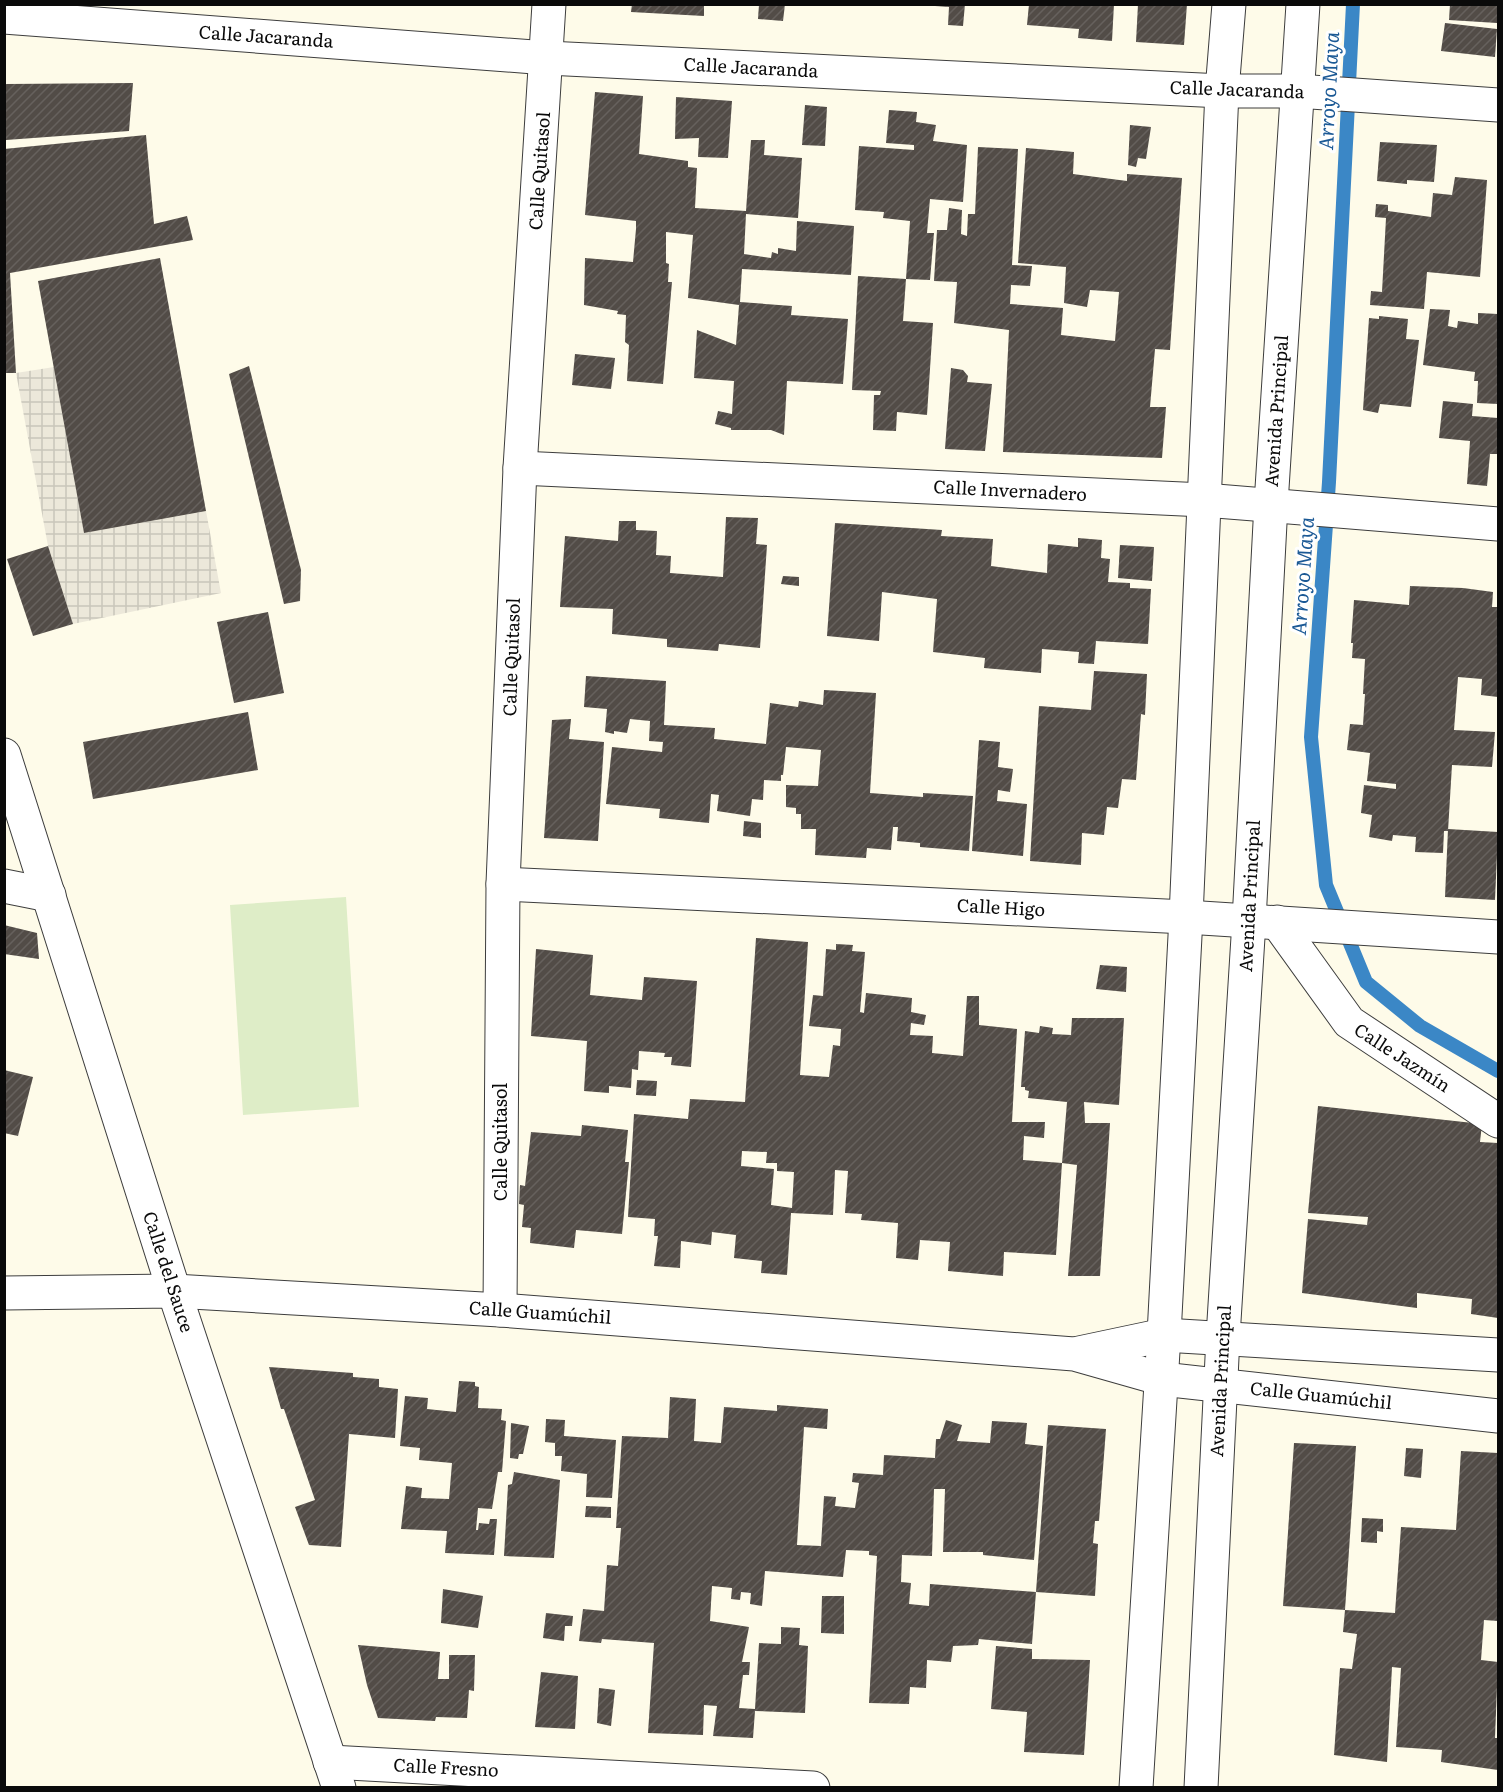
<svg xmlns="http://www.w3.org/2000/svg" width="1503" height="1792" viewBox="0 0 1503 1792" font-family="Literata,serif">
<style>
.pitch{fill:#deedc7}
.plaza{fill:url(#plaza-grid)}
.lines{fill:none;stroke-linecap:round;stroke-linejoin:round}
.stream{stroke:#3b87c6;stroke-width:14}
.building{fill:url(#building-hatch);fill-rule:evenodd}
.minor-casing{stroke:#3d3d3d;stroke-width:35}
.tertiary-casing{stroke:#3d3d3d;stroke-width:35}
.minor{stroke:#fff;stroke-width:33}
.tertiary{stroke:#fff;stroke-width:33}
.labels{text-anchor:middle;stroke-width:6;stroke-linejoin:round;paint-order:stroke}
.street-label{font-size:18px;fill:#0a0a0a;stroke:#fff}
.water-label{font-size:20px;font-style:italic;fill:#1b5995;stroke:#fff}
</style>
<defs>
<pattern id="plaza-grid" width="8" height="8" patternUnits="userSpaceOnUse" patternTransform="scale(1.5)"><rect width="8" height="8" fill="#ece8da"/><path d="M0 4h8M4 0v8" fill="none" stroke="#c9c6ba"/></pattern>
<pattern id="building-hatch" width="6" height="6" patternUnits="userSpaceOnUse" patternTransform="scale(1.5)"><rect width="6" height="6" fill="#524c47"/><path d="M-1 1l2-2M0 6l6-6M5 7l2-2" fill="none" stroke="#66615d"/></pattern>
</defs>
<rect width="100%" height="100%" fill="#fefbe9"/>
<path class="pitch" d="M 346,897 L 359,1107 L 243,1115 L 230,905 Z"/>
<path class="plaza" d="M 54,367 L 84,533 L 206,511 L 221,593 L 73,624 L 48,546 L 16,373 Z"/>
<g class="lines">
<path class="stream" d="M 1353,4 L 1329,482 L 1311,737 L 1326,885 L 1366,982 L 1420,1026 L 1498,1071"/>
</g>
<g class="building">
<path d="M 632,4 L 704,4 L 704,16 L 631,12 Z"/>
<path d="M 759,4 L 785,4 L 783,21 L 758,19 Z"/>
<path d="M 935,4 L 965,4 L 963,26 L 948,25 L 949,7 L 935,6 Z"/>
<path d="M 1029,4 L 1114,4 L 1112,41 L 1078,38 L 1079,29 L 1027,25 Z"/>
<path d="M 1138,4 L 1187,4 L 1184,45 L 1136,42 Z"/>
<path d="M 1450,4 L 1498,4 L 1497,23 L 1449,20 Z"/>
<path d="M 1445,23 L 1497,29 L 1495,57 L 1441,51 Z"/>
<path d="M 133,83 L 129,131 L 6,140 L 6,84 Z"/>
<path d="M 595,92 L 643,96 L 639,154 L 688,161 L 688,167 L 697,168 L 695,208 L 746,211 L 751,140 L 765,140 L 764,155 L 802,158 L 798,218 L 746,214 L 744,254 L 771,258 L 772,252 L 778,254 L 778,248 L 796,251 L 797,221 L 854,226 L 851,275 L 742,269 L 740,302 L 792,306 L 791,315 L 848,319 L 843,384 L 787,381 L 784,435 L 771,430 L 731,430 L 731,428 L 715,424 L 718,411 L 732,414 L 734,381 L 694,378 L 697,330 L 736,345 L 739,305 L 688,298 L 693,235 L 666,232 L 666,263 L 669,264 L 668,282 L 672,282 L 663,384 L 627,381 L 629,345 L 625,342 L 626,315 L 617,314 L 618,311 L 584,305 L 585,258 L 633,262 L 636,229 L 636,221 L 585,215 Z"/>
<path d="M 676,97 L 732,101 L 728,158 L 698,157 L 699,138 L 675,139 Z"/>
<path d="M 805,105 L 827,107 L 825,146 L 802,145 Z"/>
<path d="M 889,110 L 917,112 L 916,122 L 936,125 L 933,141 L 967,145 L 963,202 L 930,199 L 927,233 L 934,233 L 930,280 L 906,279 L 903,321 L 933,323 L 927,415 L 897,412 L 896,431 L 873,430 L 874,395 L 880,395 L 881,391 L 852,390 L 858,276 L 906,279 L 910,221 L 883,218 L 884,212 L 855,210 L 859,146 L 914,150 L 914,145 L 886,143 Z"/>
<path d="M 1130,125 L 1151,127 L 1146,159 L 1138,158 L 1136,167 L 1128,165 Z"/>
<path d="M 146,135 L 154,224 L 187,216 L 193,240 L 10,273 L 16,373 L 4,373 L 4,149 Z"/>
<path d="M 1380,142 L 1437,145 L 1434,182 L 1407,180 L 1407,184 L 1377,181 Z"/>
<path d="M 978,147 L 1018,149 L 1012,265 L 1032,266 L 1030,286 L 1011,285 L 1010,304 L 1063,308 L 1061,335 L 1115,341 L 1119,292 L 1090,290 L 1087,307 L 1064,303 L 1066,267 L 1018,263 L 1026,148 L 1074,152 L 1073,174 L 1127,181 L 1127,174 L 1182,178 L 1170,350 L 1155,349 L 1150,407 L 1166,407 L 1162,458 L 1003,452 L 1009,330 L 954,323 L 957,282 L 934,281 L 937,230 L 947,230 L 949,208 L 962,210 L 961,234 L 967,236 L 968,214 L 975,214 Z"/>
<path d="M 1455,177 L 1487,180 L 1480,277 L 1427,272 L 1424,309 L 1370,305 L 1371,291 L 1382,292 L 1386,218 L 1375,217 L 1376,204 L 1388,205 L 1388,211 L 1431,217 L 1433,193 L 1452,195 Z"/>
<path d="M 160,258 L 206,511 L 84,533 L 38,281 Z"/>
<path d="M 1430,309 L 1450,310 L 1448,326 L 1457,328 L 1458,321 L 1478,324 L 1478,313 L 1498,314 L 1498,404 L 1477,403 L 1478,381 L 1474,381 L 1475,372 L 1423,365 Z"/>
<path d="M 1379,316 L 1408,319 L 1406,339 L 1419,340 L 1411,407 L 1380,404 L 1378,413 L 1363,410 L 1369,318 L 1379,319 Z"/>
<path d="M 575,354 L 615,358 L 611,389 L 572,385 Z"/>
<path d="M 249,366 L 301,570 L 300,601 L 284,604 L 229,374 Z"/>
<path d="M 951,368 L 963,370 L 968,376 L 967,382 L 992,384 L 985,451 L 945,449 Z"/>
<path d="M 1443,401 L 1473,404 L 1472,416 L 1498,418 L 1498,454 L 1490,454 L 1487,486 L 1467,484 L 1470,441 L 1439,438 Z"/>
<path d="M 726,517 L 758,518 L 756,544 L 767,545 L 760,648 L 719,644 L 718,651 L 667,647 L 667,639 L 612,634 L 613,609 L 560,607 L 565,536 L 618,541 L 619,521 L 636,521 L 636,530 L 657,531 L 656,555 L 671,556 L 670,573 L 723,577 Z"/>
<path d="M 835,523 L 942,530 L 941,536 L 993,539 L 991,566 L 1047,573 L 1048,544 L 1078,547 L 1078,538 L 1102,540 L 1101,558 L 1110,559 L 1108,582 L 1130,583 L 1130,588 L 1151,589 L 1148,644 L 1096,641 L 1094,664 L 1078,663 L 1079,652 L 1042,649 L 1041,673 L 984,668 L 985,658 L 933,652 L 937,599 L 882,592 L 879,641 L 827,636 Z"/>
<path d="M 1120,545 L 1154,547 L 1152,581 L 1118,578 Z"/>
<path d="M 48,546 L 73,624 L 33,636 L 7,559 Z"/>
<path d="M 783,576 L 799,577 L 799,586 L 781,584 Z"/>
<path d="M 1410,586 L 1463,588 L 1493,592 L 1492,607 L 1498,607 L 1498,697 L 1481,695 L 1482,679 L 1458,677 L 1454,730 L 1495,732 L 1492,767 L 1452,765 L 1448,831 L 1444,831 L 1443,853 L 1415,852 L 1416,837 L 1393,835 L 1392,841 L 1369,837 L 1372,815 L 1361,813 L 1364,785 L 1396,789 L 1396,784 L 1367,781 L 1370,753 L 1347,750 L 1350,724 L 1363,725 L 1365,694 L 1363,694 L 1365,659 L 1352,658 L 1353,643 L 1351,643 L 1354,600 L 1409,605 Z"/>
<path d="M 268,612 L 284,693 L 234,703 L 217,622 Z"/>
<path d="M 1094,671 L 1147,674 L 1145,715 L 1141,714 L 1136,780 L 1122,779 L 1118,808 L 1107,807 L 1104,835 L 1082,833 L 1081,865 L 1030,861 L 1039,706 L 1091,710 Z"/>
<path d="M 586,676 L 666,681 L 664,725 L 715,728 L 714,739 L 766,744 L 770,703 L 798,707 L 799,701 L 823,705 L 824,690 L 876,693 L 870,793 L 923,797 L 923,793 L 973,796 L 969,851 L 920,847 L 920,843 L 897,841 L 898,827 L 893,827 L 891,850 L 867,848 L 866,858 L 815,855 L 816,829 L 801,829 L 801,814 L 796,814 L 796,808 L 786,807 L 786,785 L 818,786 L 821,750 L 786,747 L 783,775 L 781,775 L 781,781 L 764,780 L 763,800 L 752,799 L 750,816 L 717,811 L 719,795 L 711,794 L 709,823 L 659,818 L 660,809 L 606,804 L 612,747 L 662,752 L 663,742 L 649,741 L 650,721 L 630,719 L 627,733 L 614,731 L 614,734 L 605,732 L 607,709 L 584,707 Z"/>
<path d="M 248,712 L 258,770 L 93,799 L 83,742 Z"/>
<path d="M 571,719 L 569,739 L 604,742 L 598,841 L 544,838 L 552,720 Z"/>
<path d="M 979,740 L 1000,742 L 998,767 L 1013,769 L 1010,792 L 998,790 L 997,801 L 1027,804 L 1023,856 L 972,851 Z"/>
<path d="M 744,821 L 761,823 L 761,838 L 743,836 Z"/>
<path d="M 1448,829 L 1498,832 L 1495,900 L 1445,897 Z"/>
<path d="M 4,925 L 37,933 L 39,959 L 4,954 Z"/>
<path d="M 756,938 L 808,942 L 800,1075 L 829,1077 L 833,1045 L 840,1046 L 841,1029 L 809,1026 L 813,995 L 823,996 L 826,949 L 836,950 L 836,944 L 853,945 L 852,951 L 865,952 L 860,1012 L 864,1013 L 866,993 L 912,998 L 911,1012 L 926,1015 L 924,1025 L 911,1023 L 910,1035 L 933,1036 L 932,1053 L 963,1056 L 967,996 L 979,996 L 979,1025 L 1017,1029 L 1012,1122 L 1045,1122 L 1044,1138 L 1024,1136 L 1023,1160 L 1062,1163 L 1056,1255 L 1004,1252 L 1003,1276 L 948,1271 L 950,1242 L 920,1240 L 918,1260 L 896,1258 L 898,1223 L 861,1220 L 862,1214 L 845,1213 L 848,1171 L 835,1170 L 833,1215 L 791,1213 L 787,1275 L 761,1273 L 762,1261 L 734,1258 L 736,1235 L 712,1232 L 711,1245 L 681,1241 L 680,1268 L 654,1266 L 658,1236 L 654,1236 L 655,1219 L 628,1217 L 634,1114 L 688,1119 L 690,1099 L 745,1102 ZM 742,1151 L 767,1152 L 766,1163 L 777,1163 L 777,1171 L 794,1172 L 792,1208 L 771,1205 L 774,1169 L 741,1166 Z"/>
<path d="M 536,949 L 593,955 L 590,995 L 642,1000 L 644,977 L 697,981 L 691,1067 L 671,1065 L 672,1057 L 664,1057 L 665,1053 L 639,1051 L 638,1070 L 632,1069 L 631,1088 L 609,1086 L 609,1093 L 584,1091 L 587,1041 L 531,1036 Z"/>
<path d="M 1100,965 L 1127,967 L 1126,992 L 1096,989 Z"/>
<path d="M 1072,1018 L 1124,1018 L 1119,1105 L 1084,1102 L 1085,1123 L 1110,1123 L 1100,1276 L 1068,1276 L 1077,1165 L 1062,1163 L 1067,1102 L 1028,1098 L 1029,1091 L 1025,1090 L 1025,1087 L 1021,1087 L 1025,1031 L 1039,1033 L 1040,1026 L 1053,1028 L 1052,1034 L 1071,1035 Z"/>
<path d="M 4,1070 L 33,1077 L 18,1136 L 4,1133 Z"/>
<path d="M 637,1080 L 657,1081 L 656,1096 L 636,1095 Z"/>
<path d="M 1318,1106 L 1482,1124 L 1480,1142 L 1498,1143 L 1498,1318 L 1471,1314 L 1472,1299 L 1417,1293 L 1417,1308 L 1302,1293 L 1308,1219 L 1367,1225 L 1368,1217 L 1308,1213 Z"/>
<path d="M 582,1125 L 628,1130 L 625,1162 L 629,1162 L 622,1234 L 576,1230 L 574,1248 L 530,1243 L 531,1228 L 522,1227 L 524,1205 L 519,1204 L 520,1185 L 525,1186 L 531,1132 L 581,1136 Z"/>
<path d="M 269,1367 L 353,1373 L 353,1377 L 379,1379 L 379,1387 L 398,1389 L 395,1438 L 349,1434 L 341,1547 L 309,1545 L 295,1507 L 315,1500 L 284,1409 L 281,1409 Z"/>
<path d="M 459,1381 L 475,1382 L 475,1386 L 479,1387 L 478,1408 L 502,1409 L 501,1420 L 506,1421 L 502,1472 L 498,1472 L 492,1509 L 478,1508 L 476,1530 L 478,1530 L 479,1523 L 489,1524 L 490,1519 L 497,1519 L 494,1555 L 445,1553 L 447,1531 L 401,1529 L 406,1486 L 422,1488 L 421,1498 L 449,1499 L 452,1463 L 419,1460 L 420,1448 L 400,1446 L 405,1396 L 428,1398 L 427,1409 L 456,1412 Z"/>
<path d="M 670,1397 L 696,1399 L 694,1441 L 721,1443 L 724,1407 L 777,1411 L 777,1405 L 828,1409 L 827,1429 L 804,1427 L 797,1545 L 821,1546 L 824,1496 L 836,1497 L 835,1506 L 855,1508 L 859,1483 L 852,1482 L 853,1473 L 883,1475 L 884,1455 L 935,1458 L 936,1439 L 940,1439 L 946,1420 L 962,1425 L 957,1441 L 990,1443 L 992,1421 L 1027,1423 L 1025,1444 L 1043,1446 L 1034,1560 L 983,1555 L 983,1552 L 943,1552 L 945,1489 L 934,1489 L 932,1556 L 902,1555 L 901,1582 L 911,1583 L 909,1604 L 929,1606 L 930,1584 L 1036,1592 L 1032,1644 L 979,1639 L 978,1645 L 953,1646 L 951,1662 L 927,1660 L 926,1688 L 910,1687 L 909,1704 L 869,1703 L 877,1556 L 869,1555 L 869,1551 L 846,1550 L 843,1577 L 765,1571 L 762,1606 L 750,1604 L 751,1593 L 741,1592 L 740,1600 L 731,1599 L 732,1588 L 712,1586 L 710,1621 L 749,1627 L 742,1662 L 750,1662 L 749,1675 L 743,1675 L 739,1708 L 755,1709 L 759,1643 L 781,1644 L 781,1627 L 800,1628 L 799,1645 L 808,1646 L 805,1713 L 755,1711 L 753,1738 L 713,1736 L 717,1706 L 704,1705 L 703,1735 L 648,1733 L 654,1643 L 602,1639 L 601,1643 L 579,1641 L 583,1609 L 604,1611 L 607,1565 L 618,1566 L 621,1528 L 616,1528 L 622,1436 L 668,1438 Z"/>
<path d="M 546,1419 L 565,1420 L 564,1436 L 616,1440 L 612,1498 L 586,1497 L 587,1474 L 561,1471 L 562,1456 L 555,1456 L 555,1443 L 545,1442 Z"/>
<path d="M 511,1423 L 529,1426 L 523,1454 L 519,1454 L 518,1459 L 510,1458 Z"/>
<path d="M 1048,1425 L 1106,1429 L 1099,1521 L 1095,1521 L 1093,1543 L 1098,1544 L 1095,1596 L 1036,1592 Z"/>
<path d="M 1294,1443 L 1356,1446 L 1345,1610 L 1283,1606 Z"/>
<path d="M 1406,1448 L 1423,1449 L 1421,1478 L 1404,1476 Z"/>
<path d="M 1461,1451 L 1498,1453 L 1498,1621 L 1484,1620 L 1481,1660 L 1498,1662 L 1495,1738 L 1498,1738 L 1498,1770 L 1441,1762 L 1442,1750 L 1396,1747 L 1401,1668 L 1392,1667 L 1387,1762 L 1334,1755 L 1340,1668 L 1352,1669 L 1357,1634 L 1343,1632 L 1345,1610 L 1395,1613 L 1401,1527 L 1456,1530 Z"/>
<path d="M 514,1472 L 560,1480 L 554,1558 L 504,1556 L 508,1485 L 512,1484 Z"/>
<path d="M 586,1506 L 611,1507 L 611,1518 L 585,1517 Z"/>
<path d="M 1362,1518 L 1383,1519 L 1383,1532 L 1377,1531 L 1377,1543 L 1361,1542 Z"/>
<path d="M 443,1589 L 483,1596 L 478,1628 L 441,1623 Z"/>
<path d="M 822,1596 L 844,1596 L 844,1634 L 821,1633 Z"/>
<path d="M 546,1613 L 573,1616 L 572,1626 L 565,1626 L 564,1641 L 543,1638 Z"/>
<path d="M 358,1645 L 440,1652 L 438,1679 L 449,1679 L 449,1655 L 475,1655 L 474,1691 L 469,1690 L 467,1718 L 436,1717 L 435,1721 L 378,1718 L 367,1685 Z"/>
<path d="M 996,1646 L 1032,1649 L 1032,1659 L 1090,1660 L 1084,1755 L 1024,1752 L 1027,1712 L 991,1709 Z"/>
<path d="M 541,1672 L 578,1676 L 575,1729 L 535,1727 Z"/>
<path d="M 599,1688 L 615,1690 L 611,1726 L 597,1723 Z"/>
</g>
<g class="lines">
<g class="minor-casing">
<g id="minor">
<path d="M 4,17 L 547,58 L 1222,91 L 1297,91 L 1498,105"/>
<path d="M 520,468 L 1204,500 L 1498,524"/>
<path d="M 503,884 L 1186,917 L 1498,937"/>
<path d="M 4,886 L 49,895"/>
<path d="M 1277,922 L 1349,1022 L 1498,1121"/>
<path d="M 500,1310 L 503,884 L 520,468 L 549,4"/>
<path d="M 1164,1335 L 1498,1355"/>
<path d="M 1162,1379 L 1498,1416"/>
<path d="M 330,1762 L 813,1788"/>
</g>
</g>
<g class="tertiary-casing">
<g id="tertiary">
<path d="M 4,755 L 174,1291 L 339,1788"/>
<path d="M 4,1293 L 174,1291 L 500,1310 L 1074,1354 L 1162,1379"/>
<path d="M 1079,1353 L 1164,1335"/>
<path d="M 1136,1788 L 1164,1335 L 1186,917 L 1222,91 L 1229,4"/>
<path d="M 1201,1788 L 1223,1337 L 1249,921 L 1271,504 L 1303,4"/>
</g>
</g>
<use href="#minor" class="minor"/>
<use href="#tertiary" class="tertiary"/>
</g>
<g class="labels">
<g class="street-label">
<text transform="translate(266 37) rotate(4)" y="6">Calle Jacaranda</text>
<text transform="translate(751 68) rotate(3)" y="6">Calle Jacaranda</text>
<text transform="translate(1237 90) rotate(2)" y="6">Calle Jacaranda</text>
<text transform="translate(540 171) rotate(-86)" y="6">Calle Quitasol</text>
<text transform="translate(1277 411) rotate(-86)" y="6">Avenida Principal</text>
<text transform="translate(1010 491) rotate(3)" y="6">Calle Invernadero</text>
<text transform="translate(512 657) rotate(-88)" y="6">Calle Quitasol</text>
<text transform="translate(1250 896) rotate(-87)" y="6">Avenida Principal</text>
<text transform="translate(1001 908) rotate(3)" y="6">Calle Higo</text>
<text transform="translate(1402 1058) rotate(33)" y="6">Calle Jazmín</text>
<text transform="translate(501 1142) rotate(-90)" y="6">Calle Quitasol</text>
<text transform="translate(168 1272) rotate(72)" y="6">Calle del Sauce</text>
<text transform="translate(540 1313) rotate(4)" y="6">Calle Guamúchil</text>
<text transform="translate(1221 1381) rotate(-87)" y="6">Avenida Principal</text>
<text transform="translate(1321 1396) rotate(6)" y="6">Calle Guamúchil</text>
<text transform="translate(446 1768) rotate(3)" y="6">Calle Fresno</text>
</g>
<g class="water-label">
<text transform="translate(1329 91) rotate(-87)" y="7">Arroyo Maya</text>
<text transform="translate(1303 576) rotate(-86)" y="7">Arroyo Maya</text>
</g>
</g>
<rect width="1503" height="1792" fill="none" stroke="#0a0a0a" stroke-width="12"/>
</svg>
